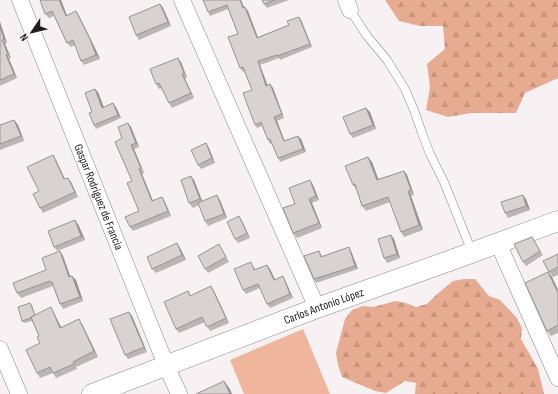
<svg xmlns="http://www.w3.org/2000/svg" width="558" height="394" viewBox="0 0 558 394" font-family="'Sofia Sans Condensed',sans-serif">
<style>
.forest{fill:url(#forest-firs)}
.garden{fill:#f0b69d}
.lines{fill:none;stroke-linecap:round;stroke-linejoin:round}
.service-casing{stroke:#8d888a;stroke-width:9}
.minor-casing{stroke:#8d888a;stroke-width:17}
.tertiary-casing{stroke:#8d888a;stroke-width:21}
.service{stroke:#fff;stroke-width:8}
.minor{stroke:#fff;stroke-width:16}
.tertiary{stroke:#fff;stroke-width:20}
.wall{fill:#bbb5b5}
.shaded-wall{fill:#989393}
.building{fill:#d9d2d2;stroke:#989393}
.labels{text-anchor:middle;stroke-width:3;stroke-linejoin:round;paint-order:stroke}
.street-label{font-size:12px;fill:#1e1c1d;stroke:#f7f1f4}
</style>
<defs>
<pattern id="forest-firs" width="22" height="20" patternUnits="userSpaceOnUse"><rect width="22" height="20" fill="#e7ab92"/><path d="M5 1l3.5 6h-7zM16 11l3.5 6h-7z" fill="#c6937d"/></pattern>
</defs>
<rect width="100%" height="100%" fill="#f7f1f4"/>
<g class="forest">
<path d="M 385,0 L 558,0 L 558,78 L 525,93 L 516,113 L 471,113 L 448,117 L 426,110 L 430,87 L 427,64 L 445,49 L 443,26 L 420,26 L 399,21 Z"/>
<path d="M 464,279 L 475,279 L 489,296 L 500,300 L 517,318 L 522,328 L 521,339 L 538,369 L 544,394 L 415,394 L 416,383 L 405,381 L 386,393 L 375,391 L 342,377 L 338,365 L 336,353 L 345,319 L 352,310 L 363,306 L 374,307 L 395,301 L 406,303 L 416,307 L 427,304 L 435,296 L 453,281 Z"/>
</g>
<path class="garden" d="M 303,329 L 330,394 L 244,394 L 230,360 Z"/>
<g class="lines">
<g class="service-casing">
<path id="service" d="M 350,10 L 367,36 L 387,60 L 405,89 L 414,110 L 422,133 L 430,154 L 444,182 L 472,252"/>
</g>
<g class="minor-casing">
<g id="minor">
<path id="s1" d="M 20,0 L 166,365 L 179,394"/>
<path d="M 182,0 L 317,308"/>
<path d="M 346,0 L 350,10"/>
<path d="M 498,243 L 558,378"/>
<path d="M 0,349 L 19,394"/>
</g>
</g>
<g class="tertiary-casing">
<g id="tertiary">
<path id="s2" d="M 92,394 L 317,308 L 460,257 L 558,221"/>
</g>
</g>
<use href="#service" class="service"/>
<use href="#minor" class="minor"/>
<use href="#tertiary" class="tertiary"/>
</g>
<g class="wall">
<path d="M 61,0 L 67,16 L 76,11 L 79,16 L 93,44 L 100,59 L 84,65 L 81,61 L 75,45 L 71,47 L 67,43 L 54,16 L 49,18 L 45,14 Z"/>
<path d="M 203,0 L 241,0 L 244,8 L 248,11 L 258,37 L 289,25 L 299,17 L 301,20 L 312,47 L 280,60 L 279,58 L 260,65 L 267,85 L 270,84 L 273,88 L 284,118 L 277,121 L 285,141 L 298,136 L 301,139 L 306,152 L 280,162 L 278,158 L 272,143 L 270,144 L 268,140 L 262,126 L 257,128 L 255,125 L 252,90 L 244,71 L 243,72 L 240,68 L 238,34 L 228,9 L 210,16 L 208,12 Z"/>
<path d="M 262,0 L 289,0 L 267,8 L 264,4 Z"/>
<path d="M 160,4 L 163,8 L 171,26 L 139,40 L 136,35 Z"/>
<path d="M 0,22 L 7,43 L 5,44 L 11,58 L 9,59 L 17,78 L 0,86 Z"/>
<path d="M 181,62 L 187,78 L 185,79 L 194,98 L 172,108 L 169,103 L 162,88 L 159,89 L 156,84 Z"/>
<path d="M 98,92 L 104,107 L 116,107 L 121,118 L 96,129 L 94,125 L 92,112 Z"/>
<path d="M 370,112 L 376,129 L 353,138 L 350,134 Z"/>
<path d="M 14,120 L 18,125 L 24,141 L 0,150 L 0,125 Z"/>
<path d="M 128,123 L 131,127 L 139,147 L 134,149 L 144,173 L 142,174 L 153,201 L 162,197 L 165,202 L 171,216 L 133,231 L 130,227 L 139,211 L 132,181 Z"/>
<path d="M 206,143 L 209,148 L 215,163 L 201,169 L 198,165 Z"/>
<path d="M 56,160 L 65,179 L 71,182 L 78,197 L 43,213 L 40,208 L 39,191 Z"/>
<path d="M 372,162 L 378,179 L 404,171 L 407,175 L 414,195 L 411,196 L 423,230 L 404,237 L 401,232 L 390,202 L 366,211 L 362,206 L 356,189 L 353,185 Z"/>
<path d="M 194,180 L 202,201 L 220,200 L 227,218 L 208,226 L 205,221 L 199,205 L 193,208 L 189,203 Z"/>
<path d="M 310,180 L 313,185 L 319,200 L 312,203 L 322,228 L 297,238 L 293,233 L 295,204 Z"/>
<path d="M 526,199 L 530,210 L 508,218 L 505,213 Z"/>
<path d="M 239,216 L 242,221 L 250,238 L 238,243 L 235,239 Z"/>
<path d="M 78,224 L 85,240 L 57,251 L 54,247 Z"/>
<path d="M 391,235 L 394,239 L 400,258 L 387,263 L 384,258 Z"/>
<path d="M 532,237 L 543,255 L 526,266 L 523,262 Z"/>
<path d="M 177,243 L 180,248 L 186,260 L 156,273 L 152,269 Z"/>
<path d="M 349,247 L 351,251 L 358,269 L 316,283 L 314,279 L 319,251 L 322,256 Z"/>
<path d="M 222,249 L 229,262 L 208,273 L 205,269 Z"/>
<path d="M 60,251 L 63,256 L 70,276 L 76,280 L 83,301 L 63,309 L 60,304 L 53,286 L 21,298 L 17,293 L 46,270 Z"/>
<path d="M 558,254 L 558,275 L 553,277 L 549,272 Z"/>
<path d="M 254,266 L 255,270 L 270,269 L 275,279 L 285,280 L 293,298 L 270,308 L 267,304 L 260,288 L 246,294 L 243,290 Z"/>
<path d="M 548,272 L 552,277 L 558,290 L 558,333 L 551,336 L 547,331 Z"/>
<path d="M 188,291 L 191,296 L 214,291 L 229,323 L 210,331 L 205,322 L 179,333 L 176,329 Z"/>
<path d="M 30,303 L 32,305 L 35,315 L 54,313 L 61,327 L 82,324 L 98,357 L 76,367 L 77,369 L 56,378 L 53,373 L 40,378 L 37,373 L 40,343 L 39,336 L 32,321 L 24,323 L 22,321 Z"/>
<path d="M 132,316 L 147,352 L 128,359 L 125,355 Z"/>
</g>
<g class="shaded-wall">
<path d="M 59,0 L 61,0 L 69,21 L 66,16 Z"/>
<path d="M 240,0 L 241,0 L 246,12 L 243,8 Z"/>
<path d="M 160,4 L 163,8 L 171,26 L 168,22 Z"/>
<path d="M 245,7 L 248,11 L 259,41 L 257,38 Z"/>
<path d="M 76,11 L 79,16 L 93,44 L 100,59 L 96,55 Z"/>
<path d="M 299,17 L 301,20 L 312,47 L 310,44 Z"/>
<path d="M 0,22 L 7,43 L 4,39 L 0,26 Z"/>
<path d="M 2,40 L 5,44 L 11,58 L 8,54 Z"/>
<path d="M 6,55 L 9,59 L 17,78 L 14,74 Z"/>
<path d="M 178,58 L 181,62 L 187,78 L 184,73 Z"/>
<path d="M 258,61 L 260,65 L 269,89 L 266,86 Z"/>
<path d="M 182,74 L 185,79 L 194,98 L 191,93 Z"/>
<path d="M 270,84 L 273,88 L 284,118 L 282,114 Z"/>
<path d="M 95,89 L 98,92 L 105,111 L 102,108 Z"/>
<path d="M 113,103 L 116,107 L 121,118 L 118,115 Z"/>
<path d="M 366,108 L 370,112 L 376,129 L 373,125 Z"/>
<path d="M 274,117 L 277,121 L 286,145 L 284,141 Z"/>
<path d="M 14,120 L 18,125 L 24,141 L 21,136 Z"/>
<path d="M 128,123 L 131,127 L 139,147 L 136,143 Z"/>
<path d="M 298,136 L 301,139 L 306,152 L 303,149 Z"/>
<path d="M 206,143 L 209,148 L 215,163 L 212,158 Z"/>
<path d="M 131,145 L 134,149 L 144,173 L 141,168 Z"/>
<path d="M 53,155 L 56,160 L 67,184 L 64,179 Z"/>
<path d="M 368,157 L 372,162 L 380,184 L 377,180 Z"/>
<path d="M 139,169 L 142,174 L 155,206 L 152,201 Z"/>
<path d="M 404,171 L 407,175 L 414,195 L 411,190 Z"/>
<path d="M 191,176 L 194,180 L 203,203 L 200,199 Z"/>
<path d="M 68,178 L 71,182 L 78,197 L 75,192 Z"/>
<path d="M 310,180 L 313,185 L 319,200 L 316,196 Z"/>
<path d="M 408,191 L 411,196 L 423,230 L 419,225 Z"/>
<path d="M 217,195 L 220,200 L 227,218 L 224,214 Z"/>
<path d="M 523,195 L 526,199 L 530,210 L 526,206 Z"/>
<path d="M 162,197 L 165,202 L 171,216 L 168,211 Z"/>
<path d="M 309,199 L 312,203 L 322,228 L 319,223 Z"/>
<path d="M 239,216 L 242,221 L 250,238 L 247,233 Z"/>
<path d="M 75,220 L 78,224 L 85,240 L 81,236 Z"/>
<path d="M 391,235 L 394,239 L 400,258 L 397,254 Z"/>
<path d="M 177,243 L 180,248 L 186,260 L 182,255 Z"/>
<path d="M 349,247 L 351,251 L 358,269 L 355,266 Z"/>
<path d="M 60,251 L 63,256 L 72,281 L 69,277 Z"/>
<path d="M 267,265 L 270,269 L 277,284 L 274,280 Z"/>
<path d="M 548,272 L 552,277 L 558,290 L 558,293 Z"/>
<path d="M 72,276 L 76,280 L 83,301 L 80,297 Z"/>
<path d="M 283,276 L 285,280 L 293,298 L 290,294 Z"/>
<path d="M 211,286 L 214,291 L 229,323 L 226,318 Z"/>
<path d="M 51,307 L 64,333 L 60,328 Z"/>
<path d="M 129,312 L 132,316 L 147,352 L 144,347 Z"/>
<path d="M 79,319 L 82,324 L 98,357 L 94,351 Z"/>
<path d="M 224,381 L 230,389 L 232,394 L 230,394 Z"/>
</g>
<g class="building">
<path d="M 40,0 L 59,0 L 66,16 L 76,11 L 90,39 L 96,55 L 81,61 L 73,40 L 67,43 L 52,11 L 45,14 Z"/>
<path d="M 203,0 L 240,0 L 243,8 L 245,7 L 257,38 L 289,25 L 287,21 L 299,17 L 310,44 L 277,56 L 277,55 L 258,61 L 266,86 L 270,84 L 282,114 L 274,117 L 284,141 L 298,136 L 303,149 L 278,158 L 270,139 L 268,140 L 261,122 L 255,125 L 243,93 L 252,90 L 243,67 L 240,68 L 228,37 L 238,34 L 227,5 L 208,12 Z"/>
<path d="M 262,0 L 275,0 L 264,4 Z"/>
<path d="M 160,4 L 168,22 L 136,35 L 129,17 Z"/>
<path d="M 0,26 L 4,39 L 2,40 L 8,54 L 6,55 L 14,74 L 0,80 Z"/>
<path d="M 178,58 L 184,73 L 182,74 L 191,93 L 169,103 L 159,83 L 156,84 L 150,69 Z"/>
<path d="M 95,89 L 102,108 L 113,103 L 118,115 L 94,125 L 89,113 L 92,112 L 85,93 Z"/>
<path d="M 366,108 L 373,125 L 350,134 L 343,117 Z"/>
<path d="M 14,120 L 21,136 L 0,144 L 0,125 Z"/>
<path d="M 128,123 L 136,143 L 131,145 L 141,168 L 139,169 L 152,201 L 162,197 L 168,211 L 130,227 L 125,217 L 139,211 L 127,183 L 132,181 L 115,142 L 122,138 L 118,127 Z"/>
<path d="M 206,143 L 212,158 L 198,165 L 191,150 Z"/>
<path d="M 53,155 L 64,179 L 68,178 L 75,192 L 40,208 L 33,194 L 39,191 L 27,167 Z"/>
<path d="M 368,157 L 377,180 L 404,171 L 411,190 L 408,191 L 419,225 L 401,232 L 388,197 L 362,206 L 355,184 L 353,185 L 345,166 Z"/>
<path d="M 191,176 L 200,199 L 189,203 L 181,180 Z"/>
<path d="M 310,180 L 316,196 L 309,199 L 319,223 L 293,233 L 283,208 L 295,204 L 289,188 Z"/>
<path d="M 217,195 L 224,214 L 205,221 L 198,203 Z"/>
<path d="M 523,195 L 526,206 L 505,213 L 501,202 Z"/>
<path d="M 239,216 L 247,233 L 235,239 L 227,222 Z"/>
<path d="M 75,220 L 81,236 L 54,247 L 48,231 Z"/>
<path d="M 391,235 L 397,254 L 384,258 L 378,239 Z"/>
<path d="M 532,237 L 540,251 L 523,262 L 514,244 Z"/>
<path d="M 177,243 L 182,255 L 152,269 L 147,257 Z"/>
<path d="M 219,244 L 226,257 L 205,269 L 198,256 Z"/>
<path d="M 349,247 L 355,266 L 314,279 L 304,256 L 319,251 L 321,257 Z"/>
<path d="M 60,251 L 69,277 L 72,276 L 80,297 L 60,304 L 52,282 L 51,283 L 50,281 L 17,293 L 13,283 L 46,270 L 42,258 Z"/>
<path d="M 558,254 L 558,267 L 549,272 L 543,261 Z"/>
<path d="M 251,262 L 254,270 L 267,265 L 274,280 L 283,276 L 290,294 L 267,304 L 258,284 L 243,290 L 234,269 Z"/>
<path d="M 548,272 L 558,293 L 558,325 L 547,331 L 525,283 Z"/>
<path d="M 211,286 L 226,318 L 207,327 L 202,317 L 176,329 L 164,302 L 188,291 L 190,296 Z"/>
<path d="M 30,303 L 35,315 L 31,317 L 31,318 L 22,321 L 18,307 Z"/>
<path d="M 51,307 L 60,328 L 79,319 L 94,351 L 73,362 L 74,364 L 53,373 L 50,367 L 37,373 L 26,350 L 40,343 L 37,337 L 39,336 L 31,317 Z"/>
<path d="M 129,312 L 144,347 L 125,355 L 110,319 Z"/>
<path d="M 224,381 L 230,394 L 196,394 Z"/>
</g>
<g class="labels">
<g class="street-label">
<text dy="4" stroke="none"><textPath href="#s1" startOffset="212">Gaspar Rodríguez de Francia</textPath></text>
<text dy="4" stroke="none"><textPath href="#s2" startOffset="248">Carlos Antonio López</textPath></text>
</g>
</g>
<g transform="translate(32 32) rotate(235)" stroke="#f7f1f4" stroke-width="3" paint-order="stroke">
<path d="M0-3L7 15L0 10L-7 15Z" fill="#1e1c1d"/>
<text y="-6" font-size="11" font-weight="bold" text-anchor="middle" fill="#1e1c1d">N</text>
</g>
</svg>
